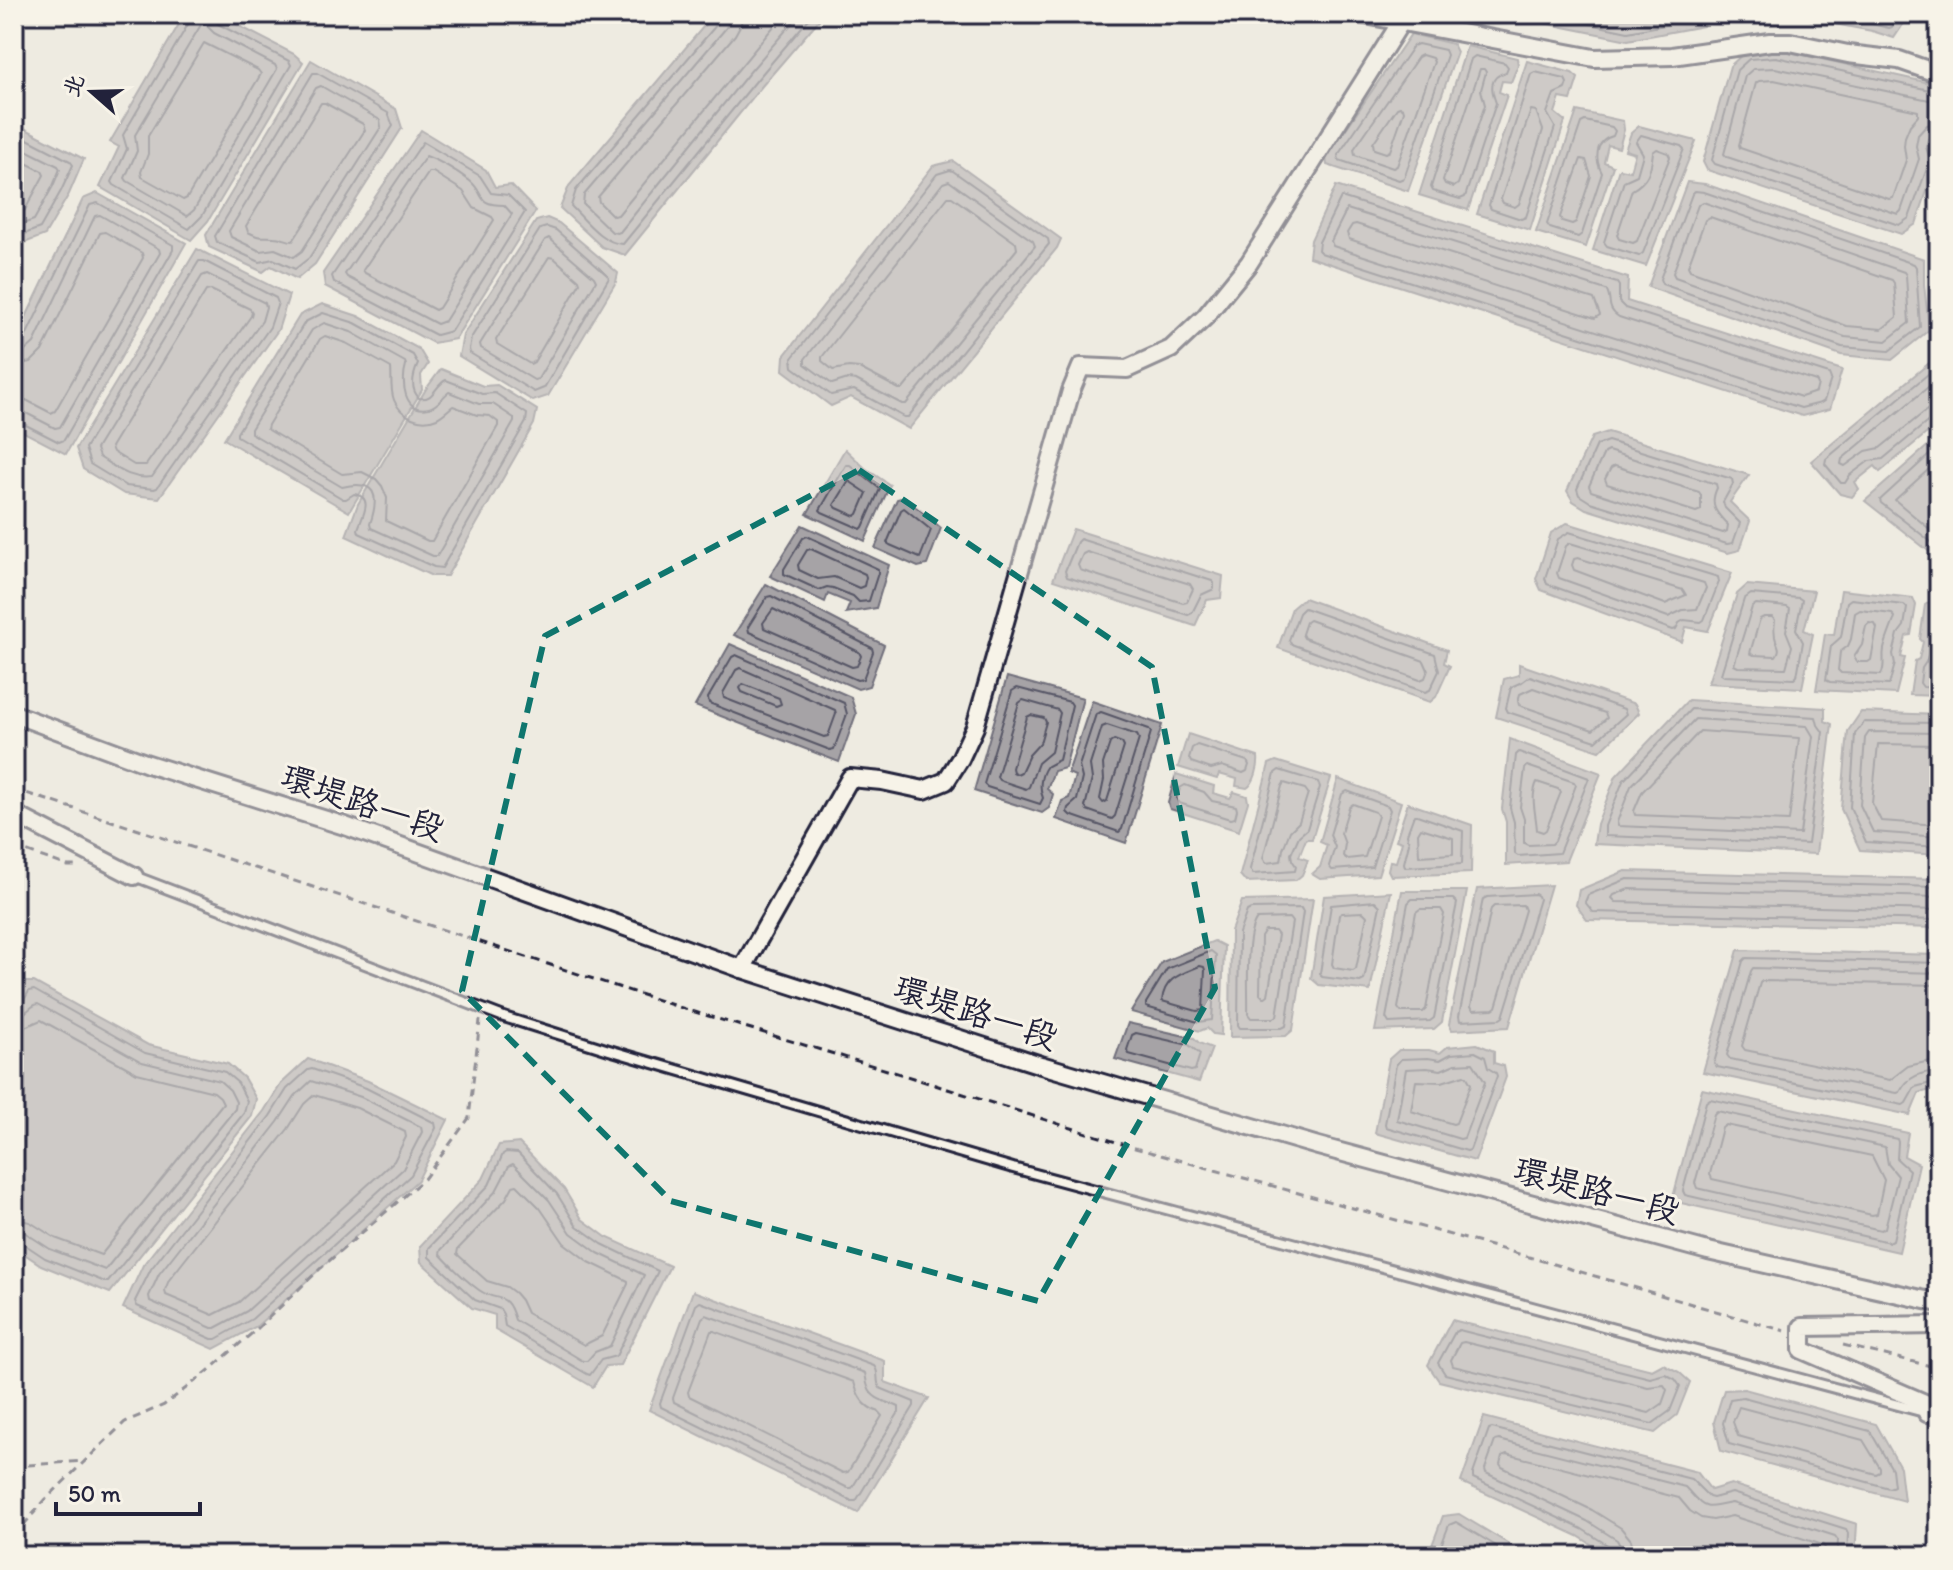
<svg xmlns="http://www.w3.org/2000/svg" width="1953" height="1570" viewBox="0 0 1953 1570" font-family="Itim,'LXGW WenKai TC',sans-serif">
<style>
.water{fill:#a6a3a6;stroke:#716f7b;stroke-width:2}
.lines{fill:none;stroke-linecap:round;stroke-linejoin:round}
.shore{stroke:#575666;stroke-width:2}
.service-casing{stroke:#22223b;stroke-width:14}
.minor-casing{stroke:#22223b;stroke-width:22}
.path{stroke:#22223b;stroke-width:3;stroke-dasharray:8 6;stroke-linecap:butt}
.service{stroke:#f7f3e8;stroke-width:8}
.minor{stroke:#f7f3e8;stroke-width:16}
.marked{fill:none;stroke:#0f766e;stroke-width:6;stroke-dasharray:16 10;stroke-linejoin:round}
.labels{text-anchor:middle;stroke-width:6;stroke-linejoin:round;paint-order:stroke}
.street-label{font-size:34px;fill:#22223b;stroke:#f7f3e8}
</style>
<rect width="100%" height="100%" fill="#eeebe1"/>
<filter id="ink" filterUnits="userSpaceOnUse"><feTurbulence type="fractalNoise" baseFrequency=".0125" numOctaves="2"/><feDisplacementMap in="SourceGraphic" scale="16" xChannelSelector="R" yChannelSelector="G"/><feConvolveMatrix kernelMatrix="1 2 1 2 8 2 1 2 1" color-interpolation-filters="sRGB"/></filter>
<g filter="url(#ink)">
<g class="water">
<path d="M 185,14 L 216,14 L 294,54 L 303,62 L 208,221 L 191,240 L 100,187 L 119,147 L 110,142 Z"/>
<path d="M 714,14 L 824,14 L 762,86 L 625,255 L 602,247 L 560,208 L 569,186 Z"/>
<path d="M 1521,14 L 1709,14 L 1703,26 L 1628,40 L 1524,19 Z"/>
<path d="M 1801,14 L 1910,14 L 1894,38 L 1872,31 L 1808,19 Z"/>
<path d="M 1411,34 L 1453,44 L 1457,52 L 1408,191 L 1327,165 L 1326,158 Z"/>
<path d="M 1467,46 L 1517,58 L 1518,65 L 1511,82 L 1502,81 L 1499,92 L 1507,95 L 1468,210 L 1419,195 Z"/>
<path d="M 1776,49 L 1939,85 L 1939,131 L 1934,146 L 1938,158 L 1916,224 L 1901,234 L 1707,170 L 1703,162 L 1730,66 L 1745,52 Z"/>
<path d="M 311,60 L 396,109 L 402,128 L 315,264 L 297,279 L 271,266 L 263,272 L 209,247 L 206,235 Z"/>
<path d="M 1527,61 L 1572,73 L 1578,78 L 1571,100 L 1560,98 L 1555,113 L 1565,121 L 1530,230 L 1477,214 Z"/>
<path d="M 1577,111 L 1623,121 L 1624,130 L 1619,148 L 1608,145 L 1604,162 L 1613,166 L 1586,247 L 1536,232 Z"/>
<path d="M 14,123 L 84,159 L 69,194 L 45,235 L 14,247 Z"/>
<path d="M 1639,126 L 1696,141 L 1646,266 L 1593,250 L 1619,169 L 1630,171 L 1635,153 L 1625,150 L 1631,133 Z"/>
<path d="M 421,130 L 486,170 L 495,187 L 511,185 L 536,211 L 455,339 L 433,343 L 325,286 L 323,273 Z"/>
<path d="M 953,161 L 1061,239 L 1057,248 L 909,429 L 851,397 L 831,406 L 783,370 L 784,356 L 933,166 Z"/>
<path d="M 1687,182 L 1705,184 L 1924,259 L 1924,284 L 1929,330 L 1892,360 L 1841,355 L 1648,287 Z"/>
<path d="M 1336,186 L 1628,278 L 1627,301 L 1842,370 L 1830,409 L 1802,416 L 1309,257 L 1311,240 Z"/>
<path d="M 97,193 L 186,243 L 66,454 L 14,427 L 14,342 L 83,199 Z"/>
<path d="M 547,218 L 559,223 L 618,273 L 616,282 L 548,396 L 533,401 L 459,356 L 463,335 L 536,221 Z"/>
<path d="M 197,249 L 289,295 L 278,330 L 159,498 L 124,494 L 83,469 L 76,448 Z"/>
<path d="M 322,304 L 358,316 L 419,349 L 428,364 L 421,375 L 422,390 L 349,512 L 224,439 L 300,315 Z"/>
<path d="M 1939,355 L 1939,423 L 1880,472 L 1875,466 L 1855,482 L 1859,489 L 1852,497 L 1840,494 L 1811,461 Z"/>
<path d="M 441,369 L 483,386 L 497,385 L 537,410 L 534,424 L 447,576 L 432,576 L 346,536 L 358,504 L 426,389 Z"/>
<path d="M 1608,432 L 1749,475 L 1730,502 L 1750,521 L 1740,550 L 1728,553 L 1586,509 L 1573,501 L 1567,491 L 1592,437 Z"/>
<path d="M 1939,436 L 1939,557 L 1931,553 L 1865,501 Z"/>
<path d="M 845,449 L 865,468 L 890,485 L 865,541 L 807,514 Z"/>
<path d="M 905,497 L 941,528 L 927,565 L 918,567 L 875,548 L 897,499 Z"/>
<path d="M 1567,523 L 1732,573 L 1708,631 L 1686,627 L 1682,642 L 1541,590 L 1536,579 L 1551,533 Z"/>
<path d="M 802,525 L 889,565 L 876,608 L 846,613 L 850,603 L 828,594 L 825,602 L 770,576 Z"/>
<path d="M 1073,529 L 1223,576 L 1221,598 L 1207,600 L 1195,626 L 1053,580 Z"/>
<path d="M 766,584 L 884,645 L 869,686 L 858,689 L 734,635 Z"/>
<path d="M 1747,585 L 1814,591 L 1804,630 L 1813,634 L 1802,688 L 1708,683 L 1737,594 Z"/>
<path d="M 1841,590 L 1913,598 L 1916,605 L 1911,635 L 1906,636 L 1901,657 L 1905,658 L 1896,694 L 1816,690 L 1825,634 L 1834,635 Z"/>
<path d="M 1304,598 L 1447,650 L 1444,663 L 1450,666 L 1436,697 L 1430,702 L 1278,648 L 1292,608 Z"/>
<path d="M 1935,598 L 1939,599 L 1939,696 L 1910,695 L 1915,661 L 1919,659 L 1923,642 L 1920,639 L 1925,605 Z"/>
<path d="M 730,644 L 851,697 L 856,714 L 839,762 L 695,706 Z"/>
<path d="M 1519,664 L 1635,704 L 1639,713 L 1600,751 L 1496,717 L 1504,679 L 1519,675 Z"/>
<path d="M 1007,677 L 1083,698 L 1065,768 L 1054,771 L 1047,789 L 1053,794 L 1049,808 L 1042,813 L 974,791 Z"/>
<path d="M 1688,700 L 1825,708 L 1825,721 L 1832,724 L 1816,854 L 1594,844 L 1597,824 L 1616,776 Z"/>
<path d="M 1092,701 L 1162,725 L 1126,843 L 1056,819 L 1062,801 L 1069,798 L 1075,776 L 1068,773 Z"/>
<path d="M 1861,712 L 1939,715 L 1939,855 L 1860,850 L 1841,809 L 1848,731 Z"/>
<path d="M 1188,734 L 1258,757 C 1259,766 1255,783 1247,788 L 1236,786 L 1237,779 L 1219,774 L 1217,779 L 1178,767 Z"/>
<path d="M 1510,739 L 1601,773 L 1566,861 L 1506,865 L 1506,822 L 1502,809 Z"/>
<path d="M 1276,761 L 1331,778 L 1312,839 L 1306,839 L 1299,857 L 1308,860 L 1302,875 L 1296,880 L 1246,882 L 1240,875 L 1269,764 Z"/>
<path d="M 1176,774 L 1214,786 L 1213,793 L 1230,798 L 1234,792 L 1247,796 L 1248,802 L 1239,831 L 1170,809 L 1168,803 Z"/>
<path d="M 1338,779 L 1401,802 L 1378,875 L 1320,879 L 1312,874 L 1320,867 L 1327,845 L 1320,842 Z"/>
<path d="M 1408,803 L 1472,825 L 1471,873 L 1391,876 L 1388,870 L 1390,861 L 1396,862 L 1402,842 L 1396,840 Z"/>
<path d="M 1625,871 L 1939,879 L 1939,928 L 1587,920 L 1576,905 L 1579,890 Z"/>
<path d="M 1551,885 L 1509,1027 L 1452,1030 L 1449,1024 L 1477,889 Z"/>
<path d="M 1402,891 L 1467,891 L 1442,1022 L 1434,1029 L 1375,1031 Z"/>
<path d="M 1391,892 L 1370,991 L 1319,985 L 1311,978 L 1324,896 Z"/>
<path d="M 1313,899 L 1293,1030 L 1286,1036 L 1230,1037 L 1231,931 L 1242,901 Z"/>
<path d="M 1214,941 L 1224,946 L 1221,1035 L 1213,1034 L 1207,1028 L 1200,1031 L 1131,1012 L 1162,962 Z"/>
<path d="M 1738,950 L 1939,955 L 1939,1088 L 1919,1093 L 1910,1115 L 1703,1072 Z"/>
<path d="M 24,982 L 34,982 L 148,1045 L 228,1064 L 244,1078 L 256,1099 L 252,1116 L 110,1293 L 41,1265 L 14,1247 L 14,1006 Z"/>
<path d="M 1128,1023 L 1194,1038 L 1199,1043 L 1212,1048 L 1199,1082 L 1115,1059 Z"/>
<path d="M 1477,1044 L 1494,1051 L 1494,1063 L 1504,1066 L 1506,1077 L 1475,1161 L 1375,1133 L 1389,1059 L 1399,1050 L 1429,1050 L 1440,1053 L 1447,1047 Z"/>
<path d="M 308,1059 L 368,1081 L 448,1120 L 418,1180 L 257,1326 L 214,1349 L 123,1308 L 143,1265 L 264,1111 L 281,1084 Z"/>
<path d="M 1702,1089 L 1908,1133 L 1904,1156 L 1919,1164 L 1899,1252 L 1672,1201 Z"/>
<path d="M 519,1143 L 564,1189 L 582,1219 L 606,1237 L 670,1266 L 620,1365 L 606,1366 L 593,1387 L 495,1330 L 495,1315 L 472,1308 L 421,1262 L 420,1246 L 483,1179 L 499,1145 Z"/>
<path d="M 693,1291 L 885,1361 L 885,1382 L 929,1398 L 858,1513 L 649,1410 Z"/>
<path d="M 1452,1320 L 1652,1370 L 1663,1364 L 1679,1372 L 1690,1382 L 1677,1415 L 1655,1433 L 1439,1381 L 1428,1365 Z"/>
<path d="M 1744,1389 L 1876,1424 L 1900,1467 L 1904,1501 L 1721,1451 L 1714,1422 L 1724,1390 Z"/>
<path d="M 1484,1417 L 1697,1472 L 1711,1490 L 1731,1484 L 1857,1524 L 1855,1556 L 1610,1556 L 1578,1536 L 1461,1482 Z"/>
<path d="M 1459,1514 L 1529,1556 L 1428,1556 L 1443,1516 Z"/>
</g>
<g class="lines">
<g class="shore">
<path d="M 192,14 L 190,21 L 123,135 L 127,149 L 112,182 L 114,185 L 189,229 L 202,216 L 291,65 L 289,61 L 218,24 L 215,19 L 214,14"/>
<path d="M 720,14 L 718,23 L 576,190 L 571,206 C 585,220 603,244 623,244 L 756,81 L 813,14"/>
<path d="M 730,14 L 729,21 L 726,28 L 584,195 L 583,204 L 612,232 L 617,233 L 620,232 L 748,74 L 800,14"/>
<path d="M 742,14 L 741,24 L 735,35 L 598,197 L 599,202 L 613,216 L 618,215 L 784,14"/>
<path d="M 1542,14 L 1628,32 L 1696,19 L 1700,14"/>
<path d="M 1826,14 L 1889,28 L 1892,27 L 1900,14"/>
<path d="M 202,23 L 205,24 L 214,33 L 275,65 L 277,69 L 194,210 L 187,216 L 127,181 L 125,178 L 137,151 L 135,135 Z"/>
<path d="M 204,43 L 258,70 L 261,74 L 187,198 L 183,200 L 142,177 L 141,172 L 148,154 L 148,136 Z"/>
<path d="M 1418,44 L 1445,50 L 1447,55 L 1404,178 L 1399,180 L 1339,160 L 1338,155 L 1413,46 Z"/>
<path d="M 1422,55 L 1432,58 L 1434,62 L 1397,166 L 1393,168 L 1355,155 L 1354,149 L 1418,57 Z"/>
<path d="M 1475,56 L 1505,63 L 1508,67 L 1506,72 C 1488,77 1491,90 1496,103 L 1465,197 L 1460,199 L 1433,191 L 1431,187 L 1471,59 Z"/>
<path d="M 1480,69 L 1484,69 L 1486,72 L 1481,90 L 1485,105 L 1458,184 L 1454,187 L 1445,184 L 1443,180 Z"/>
<path d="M 1535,72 L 1565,79 L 1567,83 L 1565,89 L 1554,94 L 1547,113 L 1555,127 L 1526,217 L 1521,219 L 1491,209 L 1489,205 L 1531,74 Z"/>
<path d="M 313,73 L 317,73 L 388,113 L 393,126 L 309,258 L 295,269 L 273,259 L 260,262 L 217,242 L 215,236 Z"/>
<path d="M 1774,80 L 1918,111 L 1918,116 L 1910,125 L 1905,137 L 1904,146 L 1906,160 L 1893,198 L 1889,199 L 1740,148 L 1739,145 L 1756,83 L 1759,81 Z"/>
<path d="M 321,86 L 380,120 L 381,127 L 302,251 L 294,257 L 275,249 L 260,251 L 231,237 L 229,231 L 316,88 Z"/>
<path d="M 1939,92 L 1776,57 L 1749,59 L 1737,70 L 1712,160 L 1715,164 L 1899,225 L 1909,218 L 1930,160 L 1926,147 L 1928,139 L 1932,134 L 1939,133"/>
<path d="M 1939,102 L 1775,68 L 1753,69 L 1745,76 L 1724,154 L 1727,157 L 1898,214 L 1901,211 L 1919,159 L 1916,146 L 1918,135 L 1927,125 L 1939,122"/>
<path d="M 321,103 L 325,103 L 363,124 L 365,130 L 293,241 C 287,241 281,237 274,237 C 259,236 262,239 248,232 L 246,226 Z"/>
<path d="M 1400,107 L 1403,108 L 1404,111 L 1390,151 L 1386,153 L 1374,149 L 1373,143 L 1397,108 Z"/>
<path d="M 1531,110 L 1536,111 L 1543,130 L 1519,204 L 1515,207 L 1503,203 L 1501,199 Z"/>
<path d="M 1585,121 L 1612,127 L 1615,131 L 1613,136 C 1594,141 1595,160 1602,173 L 1582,234 L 1578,237 L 1550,228 L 1547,224 L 1581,123 Z"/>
<path d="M 14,132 L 70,161 L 73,165 L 61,191 L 40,228 L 14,238"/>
<path d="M 1641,135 L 1681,146 L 1684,149 L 1643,253 L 1639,256 L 1607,246 L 1604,242 L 1624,181 L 1637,175 L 1643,154 L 1636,142 Z"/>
<path d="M 423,142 L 480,176 L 491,193 L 508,195 L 525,212 L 451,331 L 436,335 L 334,282 L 332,276 Z"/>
<path d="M 14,144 L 58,166 L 60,169 L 53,186 L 34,220 L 14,227"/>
<path d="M 1657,149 L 1668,153 L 1670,157 L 1637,241 L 1633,243 L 1619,239 L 1617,235 L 1632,190 C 1648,181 1651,171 1653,152 Z"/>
<path d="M 426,156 C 440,161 458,172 470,181 C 486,194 475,205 504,205 L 512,214 L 445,321 L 437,324 L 347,277 L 345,274 Z"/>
<path d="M 14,157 L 42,171 L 44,175 L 25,210 L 14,215"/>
<path d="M 1581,159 L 1586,160 L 1591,176 L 1576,222 L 1572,224 L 1562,221 L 1560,217 Z"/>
<path d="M 950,170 L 953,171 L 1048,239 L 1049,244 L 908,417 L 904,417 L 854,390 L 831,395 L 793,367 L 792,358 L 937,174 Z"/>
<path d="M 429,172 L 433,172 L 463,191 L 474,208 L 492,217 L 494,220 L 439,308 L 435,310 L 365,273 L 363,270 Z"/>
<path d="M 949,181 L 1033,241 L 1035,246 L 906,404 L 902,404 L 856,380 L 848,379 L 832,384 L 805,364 L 805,359 L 943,183 Z"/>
<path d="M 1695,191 L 1704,192 L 1914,264 L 1916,267 L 1920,327 L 1889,351 L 1842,347 L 1662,284 L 1660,279 L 1692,194 Z"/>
<path d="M 948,197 L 952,197 L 1016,243 L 1017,249 L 903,389 L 899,389 L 859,368 L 849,367 L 833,370 L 822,361 L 822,357 Z"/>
<path d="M 1341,197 L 1617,283 L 1619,286 L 1619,302 L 1625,308 L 1829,374 L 1831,379 L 1824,401 L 1821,403 L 1801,408 L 1321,253 L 1318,250 L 1319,242 Z"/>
<path d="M 1703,202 L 1904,272 L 1906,275 L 1909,323 L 1886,341 L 1845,337 L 1675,277 L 1673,273 L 1698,205 Z"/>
<path d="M 1347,209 L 1606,290 C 1613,300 1605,308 1619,317 L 1816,381 L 1818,384 L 1816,392 L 1801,397 L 1333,246 L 1331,241 Z"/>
<path d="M 1710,217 L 1892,280 L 1894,283 L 1897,317 L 1882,329 L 1847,326 L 1690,270 L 1688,266 L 1705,220 Z"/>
<path d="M 1356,224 L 1594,299 L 1600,315 L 1595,318 L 1349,239 L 1347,233 L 1352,225 Z"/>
<path d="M 547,227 L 556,230 L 607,275 L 609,278 L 544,388 L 534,392 L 470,353 L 469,349 L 471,338 L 540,229 Z"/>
<path d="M 549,238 L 594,277 L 596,281 L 538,379 L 534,380 L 481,348 L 480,344 L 545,240 Z"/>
<path d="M 549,257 L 554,258 L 579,280 L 580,283 L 534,362 L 530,364 L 497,344 L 496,340 Z"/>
<path d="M 199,261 L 204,261 L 276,298 L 278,303 L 270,327 L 157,488 L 154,489 L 126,486 L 90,464 L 85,448 Z"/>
<path d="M 207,274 L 265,303 L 266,307 L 262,321 L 152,477 C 130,480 117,468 99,457 L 96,449 L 202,276 Z"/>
<path d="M 211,290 L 250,309 L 252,312 L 251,316 L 146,465 L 134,465 L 113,452 L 111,447 L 206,291 Z"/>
<path d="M 323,313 L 355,323 L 413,355 L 418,364 C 413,375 410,389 419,398 C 434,401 435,385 446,380 L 482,394 L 495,393 L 527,414 L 526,422 L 442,568 L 434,567 L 359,533 L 358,529 C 362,517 375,497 354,494 L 346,499 L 343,499 L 237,436 L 237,433 L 305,322 Z"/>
<path d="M 324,323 L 351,332 L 405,362 L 406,365 C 401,381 403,414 429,408 C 438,406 442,397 449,392 L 479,404 L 493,404 L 514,418 L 514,422 L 437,556 L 433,556 L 371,528 L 370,524 C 380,495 376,479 342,487 L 251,433 L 251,429 L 312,330 Z"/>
<path d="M 325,336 L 346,343 L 391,368 C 392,378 390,390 394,400 C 401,417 421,425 437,418 C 443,415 448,410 453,406 L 477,415 L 490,416 L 498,422 L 498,426 L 432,541 L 428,541 L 386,521 L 387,498 L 382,486 L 376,479 L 362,472 L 342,474 L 267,429 L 268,425 L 320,339 Z"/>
<path d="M 14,343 L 21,342 L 25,338 L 90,205 L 98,203 L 173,245 L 173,250 L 64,440 L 59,442 L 20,422 L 14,421"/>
<path d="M 14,353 L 25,351 L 34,343 L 95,216 L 100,215 L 159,249 L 160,253 L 60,427 L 55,428 L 24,412 L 14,411"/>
<path d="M 14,365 L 31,362 L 42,351 L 100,233 L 105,232 L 142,253 L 143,258 L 55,411 L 51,413 L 26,400 L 14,399"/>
<path d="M 1939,365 L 1826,459 L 1825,464 L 1841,483 L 1845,483 L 1850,475 L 1869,461 L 1883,459 L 1931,419 L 1939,417"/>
<path d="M 1939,378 L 1842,459 L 1841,464 L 1845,466 L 1866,451 L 1880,448 L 1927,410 L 1939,407"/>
<path d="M 1608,441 L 1732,479 L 1733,484 L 1723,502 L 1725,508 L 1740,523 L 1733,543 L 1727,544 L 1590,502 L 1579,495 L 1577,489 L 1597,445 Z"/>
<path d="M 1939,446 L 1880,500 L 1881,503 L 1939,548"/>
<path d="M 1608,451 L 1716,484 L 1717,488 C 1709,505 1716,513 1728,525 L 1727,531 L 1723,533 L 1591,491 L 1589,486 L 1604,453 Z"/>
<path d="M 1939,460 L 1895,500 L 1939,537"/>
<path d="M 846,465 L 850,465 L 880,489 L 863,527 L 861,529 L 822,512 L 820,510 Z"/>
<path d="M 1615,466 L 1699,492 L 1701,495 L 1701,510 L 1696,512 L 1607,484 L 1605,479 L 1611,468 Z"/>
<path d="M 849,481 L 867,493 L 858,514 L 855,516 L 837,508 L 834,505 Z"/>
<path d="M 904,508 L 931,530 L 920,558 L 890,545 L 887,543 L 901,510 Z"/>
<path d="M 1569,532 L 1718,577 L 1719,582 L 1704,620 L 1701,622 L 1684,620 L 1679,623 L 1676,629 L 1673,630 L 1547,584 L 1545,578 L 1558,539 Z"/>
<path d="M 807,536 L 878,569 L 878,573 L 869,601 L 859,602 L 853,596 L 833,588 L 827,587 L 819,590 L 784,574 L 784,569 L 803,538 Z"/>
<path d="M 1080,539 L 1212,581 L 1214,583 L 1214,589 L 1201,595 L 1192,613 L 1188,615 L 1067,577 L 1065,571 L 1077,542 Z"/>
<path d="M 1570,543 L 1704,583 L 1706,588 L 1697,609 L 1683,610 L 1668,617 L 1559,578 L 1557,573 L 1566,546 Z"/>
<path d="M 811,549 L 865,574 L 866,577 L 864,586 L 859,588 L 834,577 L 818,579 L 799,570 L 798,565 L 807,550 Z"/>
<path d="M 1087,552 L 1190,584 L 1193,589 L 1187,602 L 1183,603 L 1080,570 L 1078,565 L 1083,554 Z"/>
<path d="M 1578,558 L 1683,590 L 1686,595 L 1665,604 L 1574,570 L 1572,565 L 1574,559 Z"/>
<path d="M 1751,594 L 1799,598 L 1802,600 L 1796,629 L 1803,642 L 1797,676 L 1794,679 L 1724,676 L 1721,674 L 1744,599 Z"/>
<path d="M 771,596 L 872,648 L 873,652 L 863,679 L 857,680 L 749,632 L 748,627 L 767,597 Z"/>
<path d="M 1851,599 L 1904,605 L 1907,608 L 1904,626 L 1898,634 L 1893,654 L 1895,664 L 1889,685 L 1830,682 L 1826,680 L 1831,646 L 1841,637 L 1847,602 Z"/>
<path d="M 1756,604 L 1787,607 L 1790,609 L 1786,631 L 1792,646 L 1786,668 L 1738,667 L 1734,665 L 1752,607 Z"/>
<path d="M 1939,607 L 1932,611 L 1929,635 L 1931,644 L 1926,662 L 1922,668 L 1920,683 L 1923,687 L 1939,688"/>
<path d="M 1304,608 L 1435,654 L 1439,671 L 1430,690 L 1425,692 L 1291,644 L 1289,640 L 1299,613 Z"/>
<path d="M 773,609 L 859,652 L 861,656 L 857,666 L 852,667 L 764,628 L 763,623 Z"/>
<path d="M 1860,610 L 1892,614 L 1895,617 C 1892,627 1887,637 1884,649 C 1882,659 1886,666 1881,675 L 1841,673 L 1838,670 L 1840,652 L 1848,646 L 1851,639 L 1855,613 Z"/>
<path d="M 1764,617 L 1772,617 L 1775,620 C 1774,626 1774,631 1775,637 C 1777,646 1782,648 1776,656 L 1754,655 L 1750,653 L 1760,619 Z"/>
<path d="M 1309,620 L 1424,661 L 1428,670 L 1425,678 L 1420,680 L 1304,638 L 1302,634 L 1306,622 Z"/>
<path d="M 1869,623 L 1875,624 L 1877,628 L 1871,660 L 1868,662 L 1857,662 L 1854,657 L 1862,645 L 1866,626 Z"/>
<path d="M 736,655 L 844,703 L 847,714 L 834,749 L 830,750 L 709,703 L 708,698 L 732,657 Z"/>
<path d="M 740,668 L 835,710 L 836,714 L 828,736 L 824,737 L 724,698 L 723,693 L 736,670 Z"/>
<path d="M 1530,676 L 1624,709 L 1626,714 L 1596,741 L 1508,712 L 1506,708 L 1511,687 L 1522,682 Z"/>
<path d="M 743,684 L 779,698 L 781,704 L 776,706 L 742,692 L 740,688 Z"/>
<path d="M 1017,688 L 1070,702 L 1072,705 L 1059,760 C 1058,760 1048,766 1047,766 C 1040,775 1039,789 1043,798 L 1040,804 L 987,787 L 984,784 L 1012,691 Z"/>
<path d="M 1533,688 L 1605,713 L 1607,718 L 1593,730 L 1519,705 L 1518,701 L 1520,694 Z"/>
<path d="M 1023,700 L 1058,710 L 1060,713 L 1051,752 L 1038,763 L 1029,787 L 1026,789 L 999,780 L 997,777 L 1019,703 Z"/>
<path d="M 1691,709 L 1816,717 L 1818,725 L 1823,732 L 1808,844 L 1605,836 L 1605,826 L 1623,781 Z"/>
<path d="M 1101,712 L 1149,729 L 1151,732 L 1122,829 L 1119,832 L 1070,815 L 1067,812 L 1068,808 L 1077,800 L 1082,778 L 1079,766 L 1096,714 Z"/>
<path d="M 1031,715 L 1044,718 L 1046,722 L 1040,743 L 1029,755 L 1021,772 L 1017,774 L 1013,772 L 1012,768 L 1027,717 Z"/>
<path d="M 1695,719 L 1807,726 L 1813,736 L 1800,834 L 1618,826 L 1617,822 L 1631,786 Z"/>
<path d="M 1939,723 L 1864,722 L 1855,734 L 1850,807 L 1866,842 L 1939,847"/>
<path d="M 1107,725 L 1137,735 L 1139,739 L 1115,816 L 1112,819 L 1087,810 L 1085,807 L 1092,779 L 1090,765 L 1102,727 Z"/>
<path d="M 1700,731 L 1799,738 L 1789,821 L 1635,815 L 1634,811 L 1642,792 Z"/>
<path d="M 1939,733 L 1869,732 L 1865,738 L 1860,805 L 1873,832 L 1939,837"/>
<path d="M 1114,740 L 1122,743 L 1124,747 L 1107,801 L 1103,803 L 1100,799 L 1104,780 L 1103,764 L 1110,743 Z"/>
<path d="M 1197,745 L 1247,761 L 1249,765 L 1247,771 L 1243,773 L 1222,766 L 1211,769 L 1191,762 L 1189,758 L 1192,748 Z"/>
<path d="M 1939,745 L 1878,744 L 1872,803 L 1881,821 L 1939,825"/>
<path d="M 1519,752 L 1589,778 L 1559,853 L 1518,856 L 1515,854 L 1514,822 L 1510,808 L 1516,755 Z"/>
<path d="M 1527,766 L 1574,782 L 1576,785 L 1555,841 L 1552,844 L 1528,845 L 1524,843 L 1524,819 L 1520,807 L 1525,769 Z"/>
<path d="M 1279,770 L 1318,782 L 1320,787 L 1307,829 L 1299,836 L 1291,854 L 1292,860 L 1296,866 L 1295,871 L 1253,874 L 1250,869 L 1275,773 Z"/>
<path d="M 1537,782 L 1558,789 L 1561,792 L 1546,830 L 1543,832 L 1537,830 C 1536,813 1530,798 1537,782 Z"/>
<path d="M 1284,783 L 1305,789 L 1308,793 L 1299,822 L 1290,831 L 1283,849 L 1281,861 L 1266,863 L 1263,858 L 1282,786 Z"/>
<path d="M 1185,785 L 1204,792 L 1212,801 L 1236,806 L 1237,810 L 1235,818 L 1230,819 L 1179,803 L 1177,799 L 1180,788 Z"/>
<path d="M 1347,791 L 1388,806 L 1390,810 L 1372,867 L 1332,870 L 1329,866 L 1335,847 L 1330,835 L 1342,794 Z"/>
<path d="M 1353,804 L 1375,812 L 1378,816 L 1365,857 L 1347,859 L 1343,856 L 1345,844 L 1341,833 L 1349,807 Z"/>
<path d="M 1414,815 L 1417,815 L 1463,831 L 1462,864 L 1405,867 L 1404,863 L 1409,843 L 1407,834 Z"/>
<path d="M 1421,828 L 1453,838 L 1453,854 L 1419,856 L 1418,833 Z"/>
<path d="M 1939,887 L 1627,879 L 1588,895 L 1585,902 L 1593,912 L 1939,920"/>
<path d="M 1535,894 L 1538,896 L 1539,899 L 1503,1017 L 1500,1019 L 1460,1021 L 1459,1016 L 1483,899 L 1487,897 Z"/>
<path d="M 1939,897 L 1629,889 L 1614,895 L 1612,898 L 1616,902 L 1939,910"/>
<path d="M 1412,899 L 1453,899 L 1457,903 L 1434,1018 L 1430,1021 L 1389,1023 L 1386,1018 L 1408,903 Z"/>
<path d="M 1375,901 L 1380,906 L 1364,980 L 1360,982 L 1322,977 L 1320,973 L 1331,905 Z"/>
<path d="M 1523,905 L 1525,910 L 1496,1007 L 1493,1009 L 1473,1010 L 1471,1006 L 1491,909 L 1494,906 Z"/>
<path d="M 1301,908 L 1303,912 L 1286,1026 L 1282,1028 L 1240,1028 L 1238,1025 L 1239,933 L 1247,911 L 1251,909 Z"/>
<path d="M 1420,909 L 1441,909 L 1444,914 L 1426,1009 L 1423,1012 L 1401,1012 L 1398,1008 L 1416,912 Z"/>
<path d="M 1363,912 L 1367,916 L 1356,969 L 1353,971 L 1334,968 L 1332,964 L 1339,915 L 1342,913 Z"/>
<path d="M 1289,918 L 1292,922 L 1277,1016 L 1274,1018 L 1251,1018 L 1248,1014 C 1249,992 1244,935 1257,919 Z"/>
<path d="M 1275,931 L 1278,935 L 1268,995 L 1264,998 L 1260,994 L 1261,937 L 1265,931 Z"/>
<path d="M 1211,951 L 1216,955 L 1212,1020 L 1198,1022 L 1146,1007 L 1146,1003 L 1167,969 Z"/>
<path d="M 1939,963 L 1746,958 L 1743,961 L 1714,1063 L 1717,1067 L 1903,1105 L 1906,1103 L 1915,1087 L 1939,1081"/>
<path d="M 1200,966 L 1204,967 L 1205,970 L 1203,1010 L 1197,1011 L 1162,1001 C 1164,978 1181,974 1200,966 Z"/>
<path d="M 1939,973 L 1753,968 L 1751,971 L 1727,1055 L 1730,1059 L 1897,1093 L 1900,1092 C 1908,1076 1922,1072 1939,1071"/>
<path d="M 1939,985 L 1762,981 L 1760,983 L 1742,1046 L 1745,1050 L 1890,1080 L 1908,1066 L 1939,1059"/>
<path d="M 14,1006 L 22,1004 L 29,991 L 34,990 L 145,1053 L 225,1072 L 238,1083 L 247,1101 L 244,1113 L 108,1282 L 105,1282 L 45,1258 L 21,1242 L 14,1241"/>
<path d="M 14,1016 C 27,1016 30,1005 38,1004 L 142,1062 L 220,1081 L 230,1090 L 236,1102 L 235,1109 L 105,1270 L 50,1249 L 24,1232 L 14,1231"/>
<path d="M 14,1028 L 27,1026 L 41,1020 L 137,1073 L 214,1092 L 220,1097 L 223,1103 L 101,1255 L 55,1238 L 30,1222 L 14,1219"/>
<path d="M 1136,1033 L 1189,1045 L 1200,1054 L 1195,1070 L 1191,1071 L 1129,1054 L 1127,1050 L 1132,1035 Z"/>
<path d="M 1475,1052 L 1485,1057 L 1488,1068 L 1496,1073 L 1497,1076 L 1470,1150 L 1467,1151 L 1386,1127 L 1385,1124 L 1396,1065 L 1401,1059 L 1428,1058 L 1440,1060 L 1451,1054 Z"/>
<path d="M 1473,1063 L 1485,1082 L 1464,1138 L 1460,1139 L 1397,1120 L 1406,1069 L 1427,1068 L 1441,1070 L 1455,1064 Z"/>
<path d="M 312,1069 L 366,1088 L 435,1123 L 436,1128 L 411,1175 L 252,1319 L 216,1339 L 212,1339 L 137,1306 L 135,1301 L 151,1269 L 270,1116 L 287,1089 L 308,1070 Z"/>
<path d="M 1464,1075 L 1467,1077 L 1471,1084 L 1456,1123 L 1453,1124 L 1411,1111 L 1416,1081 L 1442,1082 Z"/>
<path d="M 311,1081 L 361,1097 L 421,1127 L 422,1132 L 403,1169 L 247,1311 L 215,1328 L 212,1328 L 150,1301 L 149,1296 L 159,1274 L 278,1122 L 295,1096 Z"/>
<path d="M 314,1095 L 357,1108 L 405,1132 L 406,1137 L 394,1161 L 239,1302 L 213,1315 L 166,1295 L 165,1290 L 169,1280 L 288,1129 L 304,1104 Z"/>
<path d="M 1710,1099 L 1897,1139 L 1898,1142 L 1897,1159 L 1909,1170 L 1893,1240 L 1889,1242 L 1685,1195 L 1683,1191 L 1706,1102 Z"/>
<path d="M 1717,1111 L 1885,1147 L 1888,1164 L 1898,1176 L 1885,1228 L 1881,1230 L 1697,1188 L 1695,1183 L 1714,1114 Z"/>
<path d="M 1726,1125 L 1872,1156 L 1884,1180 L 1877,1214 L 1872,1215 L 1712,1179 L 1710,1174 L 1722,1128 Z"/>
<path d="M 506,1152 L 518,1153 L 557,1194 L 577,1226 L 602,1244 L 658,1271 L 616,1356 L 601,1360 L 590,1375 L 587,1374 L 505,1326 L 503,1314 L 500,1309 L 475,1300 L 429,1257 L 429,1248 L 489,1185 L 503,1154 Z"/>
<path d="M 513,1164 L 549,1200 L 571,1233 L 598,1253 L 644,1275 L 610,1346 L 595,1352 L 587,1361 L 583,1361 L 515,1320 C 506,1289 499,1304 479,1290 C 465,1280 451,1266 440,1254 L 441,1250 L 496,1191 L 509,1166 Z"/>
<path d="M 517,1185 L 540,1208 L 564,1243 L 589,1262 L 628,1281 L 628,1284 L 602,1336 L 584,1345 L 527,1313 L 521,1300 L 515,1293 L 507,1287 L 487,1281 L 457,1254 L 458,1249 L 506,1199 L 513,1186 Z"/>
<path d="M 700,1302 L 874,1366 C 880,1372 875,1381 880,1388 L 914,1402 L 914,1406 L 856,1501 L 852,1501 L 661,1407 L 660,1403 L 696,1305 Z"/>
<path d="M 706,1315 L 865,1373 C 866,1377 866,1382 868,1387 C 872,1400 888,1402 899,1407 L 899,1412 L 852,1488 L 848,1488 L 674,1402 L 673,1398 L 702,1318 Z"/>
<path d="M 1459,1330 L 1650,1378 L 1665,1374 L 1675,1379 L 1680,1386 L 1670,1411 L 1652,1424 L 1445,1374 L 1438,1363 L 1455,1332 Z"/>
<path d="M 711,1331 L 714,1331 L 854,1382 C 857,1393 861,1403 872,1409 C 882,1414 875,1408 882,1416 L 848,1472 L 843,1473 L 689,1396 L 688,1392 Z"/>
<path d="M 1464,1342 L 1648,1387 L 1664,1385 L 1667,1390 L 1662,1404 L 1649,1413 L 1453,1366 L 1451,1360 L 1460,1343 Z"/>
<path d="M 1743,1397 L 1870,1431 L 1892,1469 L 1894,1486 L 1889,1488 L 1729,1444 L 1723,1423 L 1730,1399 Z"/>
<path d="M 1739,1407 L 1863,1440 L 1880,1468 L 1880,1472 L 1876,1474 L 1738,1436 L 1733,1422 Z"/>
<path d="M 1437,1556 L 1449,1525 L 1456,1522 L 1513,1556"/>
<path d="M 1612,1556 L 1609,1546 L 1582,1529 L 1473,1478 L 1473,1474 L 1489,1429 L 1492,1428 L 1691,1479 L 1709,1497 L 1713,1498 L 1732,1493 L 1846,1529 L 1848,1533 L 1847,1556"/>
<path d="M 1622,1556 L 1621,1547 L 1617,1540 L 1587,1521 L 1486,1473 L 1485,1469 L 1495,1441 L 1499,1440 L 1685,1487 C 1706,1509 1701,1510 1732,1503 L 1835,1536 L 1838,1540 L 1837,1556"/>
<path d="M 1634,1556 L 1631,1540 L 1621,1528 L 1592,1510 L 1502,1467 L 1500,1464 L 1502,1456 L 1507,1454 L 1679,1498 L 1690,1511 L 1701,1518 L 1713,1520 L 1732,1516 L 1823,1545 L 1825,1548 L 1825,1556"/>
</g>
<g class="service-casing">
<path id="service" d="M 134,876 L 504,1017 L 609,1050 L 1013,1168 L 1939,1416"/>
</g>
<g class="minor-casing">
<g id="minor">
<path d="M 1360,14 L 1594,58 L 1672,56 L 1770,42 L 1790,42 L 1848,54 L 1899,60 L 1939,74"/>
<path d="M 14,714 L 148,764 L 345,826 L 742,969 L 1041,1065 L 1318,1146 L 1708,1251 L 1939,1303"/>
<path d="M 14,814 L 134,876"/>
<path d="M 742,969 L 850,778 L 882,781 L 924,790 L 946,781 L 960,759 L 975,727 L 1071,391 L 1081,367 L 1127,369 L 1171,349 L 1205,317 L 1249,263 L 1401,22"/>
<path d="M 1927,1413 L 1925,1403 L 1802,1350 L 1802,1327 L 1939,1325"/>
</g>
</g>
<g class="path">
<path d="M 14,789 L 685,1009 L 897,1073 L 1135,1148 L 1498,1248 L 1785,1331"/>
<path d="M 14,847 L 68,866 L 75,866"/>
<path d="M 1843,1345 L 1939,1368"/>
<path d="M 14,1466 L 84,1461"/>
<path d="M 14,1536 L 46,1499 L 125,1422 L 164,1405 L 207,1372 L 258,1328 L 321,1268 L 424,1179 L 469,1118 L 480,1020"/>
</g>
<use href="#service" class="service"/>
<use href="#minor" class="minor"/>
</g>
</g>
<path d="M0 0H1953V1570H0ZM 859,470 L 1152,667 L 1215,988 L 1038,1301 L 671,1201 L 462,991 L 545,636 Z" fill="#eeebe1" fill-opacity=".55" fill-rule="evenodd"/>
<path class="marked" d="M 859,470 L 1152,667 L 1215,988 L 1038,1301 L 671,1201 L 462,991 L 545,636 Z"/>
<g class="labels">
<g class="street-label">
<text transform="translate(363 802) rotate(19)" y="12">環堤路一段</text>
<text transform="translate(976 1012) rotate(18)" y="12">環堤路一段</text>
<text transform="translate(1597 1190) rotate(15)" y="12">環堤路一段</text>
</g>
</g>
<rect width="1953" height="1570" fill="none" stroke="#f7f3e8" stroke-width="48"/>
<rect x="24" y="24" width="1905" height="1522" fill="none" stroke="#22223b" stroke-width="3" filter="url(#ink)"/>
<g transform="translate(92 92) rotate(290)" stroke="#f7f3e8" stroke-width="6" paint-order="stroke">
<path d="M0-6L14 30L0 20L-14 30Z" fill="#22223b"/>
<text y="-12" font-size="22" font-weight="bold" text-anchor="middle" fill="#22223b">北</text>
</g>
<path d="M56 1502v12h144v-12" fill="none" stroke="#22223b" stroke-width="4"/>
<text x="68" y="1502" font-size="24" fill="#22223b" stroke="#f7f3e8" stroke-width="6" paint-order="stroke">50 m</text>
</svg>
